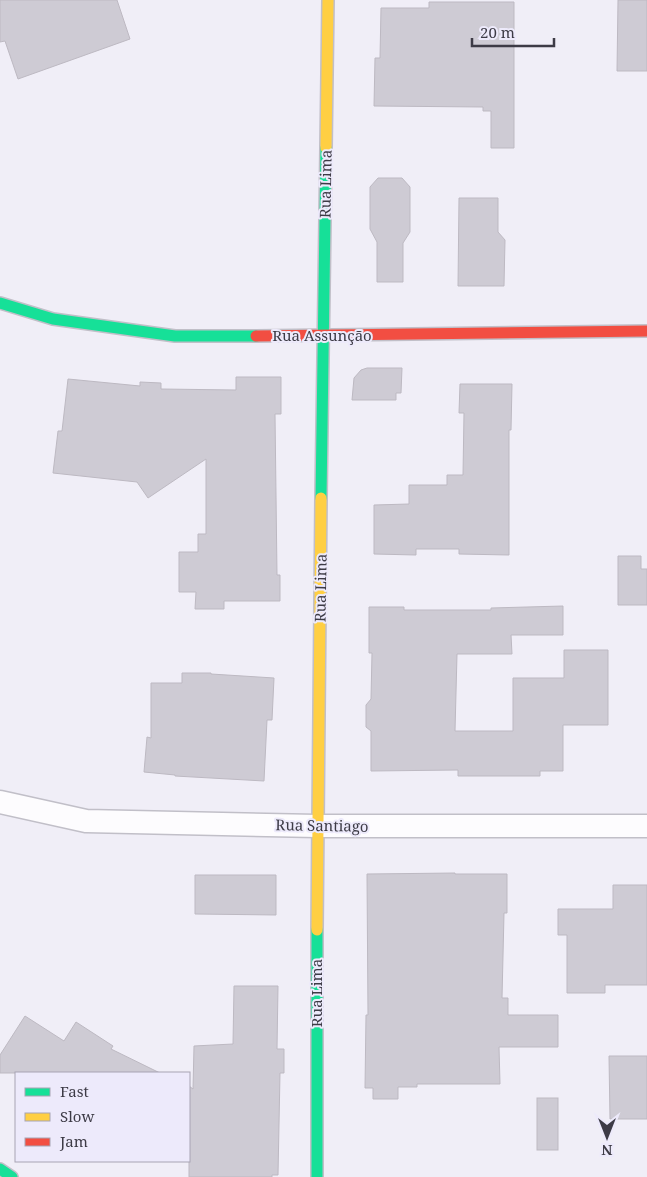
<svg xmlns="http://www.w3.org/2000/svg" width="647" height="1177" viewBox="0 0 647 1177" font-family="'Noto Serif',serif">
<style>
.building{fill:#cecbd4;stroke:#bdb9c2}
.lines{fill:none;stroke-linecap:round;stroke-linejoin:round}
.street-casing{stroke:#c1bfc8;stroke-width:25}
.fast-casing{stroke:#c1bfc8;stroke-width:14}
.slow-casing{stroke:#c1bfc8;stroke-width:14}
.jam-casing{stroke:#c1bfc8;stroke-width:14}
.street{stroke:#fdfcfe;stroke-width:22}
.fast{stroke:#16e098;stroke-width:11}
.slow{stroke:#ffcf43;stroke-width:11}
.jam{stroke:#f24e42;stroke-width:11}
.labels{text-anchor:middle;stroke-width:4;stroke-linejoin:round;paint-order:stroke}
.street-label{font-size:15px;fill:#3d3b46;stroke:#edeafb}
</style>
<rect width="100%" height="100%" fill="#f0eef7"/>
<g class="building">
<path d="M 0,0 L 117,0 L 130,39 L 18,79 L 5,41 L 0,42 Z"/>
<path d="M 618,0 L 647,0 L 647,71 L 617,71 Z"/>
<path d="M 429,2 L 514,2 L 514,148 L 491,148 L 491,111 L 483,111 L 483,107 L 374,106 L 375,58 L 380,58 L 381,8 L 429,8 Z"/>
<path d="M 378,178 L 402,178 L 410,187 L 410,232 L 403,243 L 403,282 L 377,282 L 377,242 L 370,229 L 370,187 Z"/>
<path d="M 459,198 L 498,198 L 498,232 L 505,240 L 504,286 L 458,286 Z"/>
<path d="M 367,368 L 402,368 L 401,393 L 396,393 L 396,400 L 352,400 L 354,378 L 361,370 Z"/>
<path d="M 236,377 L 281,377 L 281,414 L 275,414 L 277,575 L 280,575 L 280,601 L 224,601 L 224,609 L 195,609 L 196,592 L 179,592 L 179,552 L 198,552 L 198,534 L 206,534 L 206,459 L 148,498 L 137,482 L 53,473 L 58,431 L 62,431 L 68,379 L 140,386 L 140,382 L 161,383 L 161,389 L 236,390 Z"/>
<path d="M 460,384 L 512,384 L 511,430 L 509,430 L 509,555 L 459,554 L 459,549 L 416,549 L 416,555 L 374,554 L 374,505 L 409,504 L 409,485 L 447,485 L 447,475 L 463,475 L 464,413 L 459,413 Z"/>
<path d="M 618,556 L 641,556 L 641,569 L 647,569 L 647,605 L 618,605 Z"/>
<path d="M 563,606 L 563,635 L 511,635 L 512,654 L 457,654 L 455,731 L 513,731 L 513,678 L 564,678 L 564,650 L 608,650 L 608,725 L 563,725 L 563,771 L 540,771 L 540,776 L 458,776 L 458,770 L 371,771 L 371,731 L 366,727 L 366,705 L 371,699 L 372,653 L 369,653 L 369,607 L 404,607 L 404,610 L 491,610 L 491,608 Z"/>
<path d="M 182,673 L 211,673 L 211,674 L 274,678 L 272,720 L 267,720 L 264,781 L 175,776 L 175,775 L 144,772 L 147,737 L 151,738 L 151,683 L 182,683 Z"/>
<path d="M 455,873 L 455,874 L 507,874 L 507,913 L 504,913 L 502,998 L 508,998 L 508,1015 L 558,1015 L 558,1047 L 499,1047 L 500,1084 L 417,1084 L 417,1087 L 398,1087 L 398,1099 L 373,1099 L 373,1088 L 365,1088 L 366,1015 L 368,1015 L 367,874 Z"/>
<path d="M 195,875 L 276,875 L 276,915 L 195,914 Z"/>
<path d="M 613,885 L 647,885 L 647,985 L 605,985 L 605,993 L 567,993 L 567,935 L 558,935 L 558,909 L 613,909 Z"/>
<path d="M 234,986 L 278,986 L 277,1049 L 284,1049 L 284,1073 L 280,1073 L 278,1175 L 272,1175 L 272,1177 L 189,1177 L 189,1086 L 193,1089 L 194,1046 L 233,1044 Z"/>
<path d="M 25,1016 L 64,1041 L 76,1022 L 113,1046 L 111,1049 L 160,1073 L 0,1073 L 0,1055 Z"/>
<path d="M 609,1056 L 647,1056 L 647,1119 L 610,1119 Z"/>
<rect x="537" y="1098" width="21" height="52"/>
</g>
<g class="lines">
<g class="street-casing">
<path id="street" d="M 0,802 L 86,821 L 317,826 L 647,826"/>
</g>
<g class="fast-casing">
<g id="fast">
<path d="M 0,303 L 53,319 L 175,336 L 256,336"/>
<path d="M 321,498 L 326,148"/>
<path d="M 317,930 L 317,1177"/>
<path d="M 0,1169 L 12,1177"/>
</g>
</g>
<g class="slow-casing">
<g id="slow">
<path d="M 326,148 L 328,0"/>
<path d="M 317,930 L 321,498"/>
</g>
</g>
<g class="jam-casing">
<path id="jam" d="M 256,336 L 647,331"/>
</g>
<use href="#street" class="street"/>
<use href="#fast" class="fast"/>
<use href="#slow" class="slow"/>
<use href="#jam" class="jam"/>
</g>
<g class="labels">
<g class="street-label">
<text transform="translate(326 184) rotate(-89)" y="5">Rua Lima</text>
<text x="322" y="341">Rua Assunção</text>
<text transform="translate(321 588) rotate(-89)" y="5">Rua Lima</text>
<text transform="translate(322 826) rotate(1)" y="5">Rua Santiago</text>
<text transform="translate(317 993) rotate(-90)" y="5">Rua Lima</text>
</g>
</g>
<rect x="15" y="1072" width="175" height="90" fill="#edeafb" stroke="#a7a4b3"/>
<rect x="25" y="1088" width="25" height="8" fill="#16e098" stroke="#a7a4b3"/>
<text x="60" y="1097" font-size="15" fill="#3d3b46">Fast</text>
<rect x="25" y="1113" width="25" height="8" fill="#ffcf43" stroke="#a7a4b3"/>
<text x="60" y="1122" font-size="15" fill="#3d3b46">Slow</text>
<rect x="25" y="1138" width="25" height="8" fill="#f24e42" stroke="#a7a4b3"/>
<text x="60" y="1147" font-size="15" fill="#3d3b46">Jam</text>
<g transform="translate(607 1137) rotate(180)" stroke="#edeafb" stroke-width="4" paint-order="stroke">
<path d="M0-4L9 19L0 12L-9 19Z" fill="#3d3b46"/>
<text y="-8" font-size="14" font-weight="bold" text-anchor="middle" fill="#3d3b46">N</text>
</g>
<path d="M472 38v8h82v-8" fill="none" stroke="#3d3b46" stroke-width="2.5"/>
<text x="480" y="38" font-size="15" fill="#3d3b46" stroke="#edeafb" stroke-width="4" paint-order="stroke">20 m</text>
</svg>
